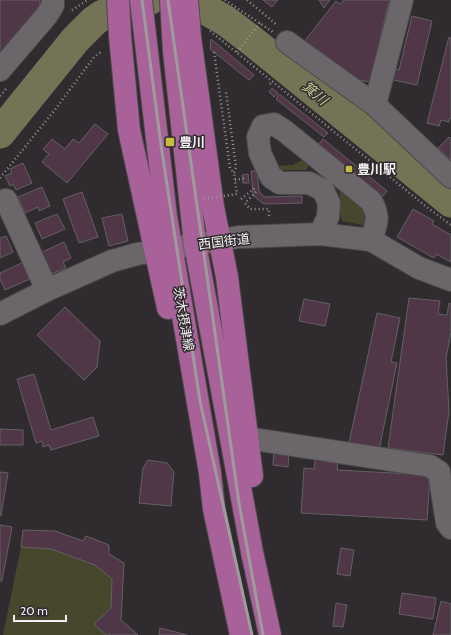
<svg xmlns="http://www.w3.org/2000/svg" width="451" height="635" viewBox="0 0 451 635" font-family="Cabin,'Noto Sans JP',sans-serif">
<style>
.green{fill:#47472e}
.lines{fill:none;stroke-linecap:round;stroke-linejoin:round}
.river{stroke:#747356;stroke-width:31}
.building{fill:#4f3748;stroke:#646063}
.minor-casing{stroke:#4c494b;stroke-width:24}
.major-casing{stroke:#4c494b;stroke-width:24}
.path{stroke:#979496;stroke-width:2.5;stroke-dasharray:1 3;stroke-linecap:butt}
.minor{stroke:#6a6669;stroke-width:22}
.major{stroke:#a96299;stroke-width:22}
.rail{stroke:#9e9b9d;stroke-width:3}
.path-bridge{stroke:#979496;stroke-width:2.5;stroke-dasharray:1 3;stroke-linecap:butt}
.poi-dot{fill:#c2bd3f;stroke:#2f2b2e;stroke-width:1.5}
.labels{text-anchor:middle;stroke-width:3;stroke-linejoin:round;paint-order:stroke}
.poi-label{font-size:13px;font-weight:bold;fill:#f3f0f2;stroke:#2f2b2e;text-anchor:start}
.street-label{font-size:13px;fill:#f3f0f2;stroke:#2f2b2e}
.water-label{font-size:14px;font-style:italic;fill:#cdcc94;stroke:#2f2b2e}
</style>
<rect width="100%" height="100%" fill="#2f2b2e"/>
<g class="green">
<path d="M 302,160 L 309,166 L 306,170 L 281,170 L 277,166 L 292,165 Z"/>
<path d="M 340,190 L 360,206 L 364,213 L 365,222 L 362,225 L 342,221 C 338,211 342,201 339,191 Z"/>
<path d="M 23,530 L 55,531 L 82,541 L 86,536 L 109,545 L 109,554 L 124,563 L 121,620 L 138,635 L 3,635 L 21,547 Z"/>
</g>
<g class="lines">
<g class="river">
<path d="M 170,0 L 193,5 L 205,9 L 226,21 L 256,44 L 451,202"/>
<path d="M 0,133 L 75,40 L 94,21 L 101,16 L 124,5 L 149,0"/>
</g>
</g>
<g class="building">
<path d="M 0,0 L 40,0 L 40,5 L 0,53 Z"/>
<path d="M 263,0 L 278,0 L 272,7 Z"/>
<path d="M 319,0 L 330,0 L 324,8 Z"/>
<path d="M 344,0 L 391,0 L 388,5 L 370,82 L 352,79 L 303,43 L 336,1 L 340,4 Z"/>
<path d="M 412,16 L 432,21 L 417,85 L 389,79 L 391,68 L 399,70 Z"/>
<path d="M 449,37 L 451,38 L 451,118 L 450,118 L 449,122 L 441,120 L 439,126 L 427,123 Z"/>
<path d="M 211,39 L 254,75 L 249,80 L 210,49 Z"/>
<path d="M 272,88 L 278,93 L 274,97 L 269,92 Z"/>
<path d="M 279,94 L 328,133 L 324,137 L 276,99 Z"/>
<path d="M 95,124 L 108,134 L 67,183 L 42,162 L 49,154 L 43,149 L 52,139 L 65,149 L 73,139 L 79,143 Z"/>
<path d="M 449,137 L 451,139 L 451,160 L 438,148 Z"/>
<path d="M 323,139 L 387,191 L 382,197 L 318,145 Z"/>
<path d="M 23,163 L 32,183 L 16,190 L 13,184 L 10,186 L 5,176 L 12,173 L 10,169 Z"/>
<path d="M 251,171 L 257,171 L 259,191 L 262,195 L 266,197 L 302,196 L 302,203 L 266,204 L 262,203 L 254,196 L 253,192 Z"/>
<path d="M 248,174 L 249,183 L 243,183 L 242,175 Z"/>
<path d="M 42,187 L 50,206 L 39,211 L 38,207 L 25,213 L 18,197 Z"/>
<path d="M 82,192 L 98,237 L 79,243 L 63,199 Z"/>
<path d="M 413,209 L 434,221 L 432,224 L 451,235 L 451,262 L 436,254 L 434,258 L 397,237 Z"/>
<path d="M 57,214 L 65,229 L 42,239 L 35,223 Z"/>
<path d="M 122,214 L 128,241 L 109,246 L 102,218 Z"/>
<path d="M 6,236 L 13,252 L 0,258 L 0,238 Z"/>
<path d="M 64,242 L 71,258 L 63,262 L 66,268 L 51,274 L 42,252 Z"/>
<path d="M 22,263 L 30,279 L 5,290 L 0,279 L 0,273 Z"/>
<path d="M 409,298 L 440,301 L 438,314 L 447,315 L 449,303 L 451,304 L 451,332 L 446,358 L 449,411 L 443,455 L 388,448 Z"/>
<path d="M 304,299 L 330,304 L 325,326 L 299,321 Z"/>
<path d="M 65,307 L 100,341 L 97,367 L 84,380 L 37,335 Z"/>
<path d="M 377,313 L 400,318 L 391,362 L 397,363 L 379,450 L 349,443 Z"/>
<path d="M 34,374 L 51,430 L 93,417 L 99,436 L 51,450 L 49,445 L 43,447 L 42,441 L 36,443 L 17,379 Z"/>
<path d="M 0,429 L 23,430 L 23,445 L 0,445 Z"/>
<path d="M 274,449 L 289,451 L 288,467 L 273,465 Z"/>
<path d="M 315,459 L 338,460 L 337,470 L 430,475 L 427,520 L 301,513 L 304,468 L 314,469 Z"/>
<path d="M 148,460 L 167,463 L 174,472 L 171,506 L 139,503 L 143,468 Z"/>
<path d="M 0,472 L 8,473 L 1,516 L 0,516 Z"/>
<path d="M 0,525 L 12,527 L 2,581 L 0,581 Z"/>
<path d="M 23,530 L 55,531 L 83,541 L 86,536 L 109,545 L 109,554 L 124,563 L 121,620 L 138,635 L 106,635 L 94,624 L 111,608 L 112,579 L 95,565 L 51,549 L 21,547 Z"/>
<path d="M 341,548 L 354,550 L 350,576 L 337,574 Z"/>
<path d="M 402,593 L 436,598 L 433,619 L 399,614 Z"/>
<path d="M 441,601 L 451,604 L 451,635 L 433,635 Z"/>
<path d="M 336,603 L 347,605 L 343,627 L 333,626 Z"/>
<path d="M 160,628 L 187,635 L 159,635 Z"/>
</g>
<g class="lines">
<g class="minor-casing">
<g id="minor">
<path d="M 287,42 L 375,105 L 451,177"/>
<path d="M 0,70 L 47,15 L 53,5 L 53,0"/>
<path d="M 375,105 L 402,0"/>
<path d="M 6,200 L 47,290"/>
<path d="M 320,234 L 328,217 L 329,203 L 323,190 L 309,183 L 280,183 L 271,177 L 260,153 L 258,137 L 263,126 L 274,124 L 286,132 L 371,201 C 380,217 377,223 371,240"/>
<path d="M 0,314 L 47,290 L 112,261 L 137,254 L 239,237 L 320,234 L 371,240 L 419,268 L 451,280"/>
<path d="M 247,438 L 430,466 L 439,472 L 447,523 L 451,528"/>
</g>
</g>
<g class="major-casing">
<g id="major">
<path d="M 118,0 L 120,36 L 129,130 L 168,308"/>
<path d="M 141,0 L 166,216 L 210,473 L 214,509 L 241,635"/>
<path d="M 171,0 L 174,51 L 195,244 L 252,552 L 270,635"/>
<path d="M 187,0 L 190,37 L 213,207 L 227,277 L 252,476"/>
</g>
</g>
<g class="path">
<path d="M 225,0 L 273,32"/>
<path d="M 247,0 L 277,25"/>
<path d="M 72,10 L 88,0"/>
<path d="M 210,31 L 428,208 L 451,225"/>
<path d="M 214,52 L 230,168 L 234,173 L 236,167 L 226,92"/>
<path d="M 237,52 L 260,23"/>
<path d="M 270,84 L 273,81"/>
<path d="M 0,96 L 6,89"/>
<path d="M 0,178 L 54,111 L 94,57 L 102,51"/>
<path d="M 235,180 L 245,178"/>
<path d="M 256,192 L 245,203 L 250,209 L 269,209 L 269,216"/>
<path d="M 241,199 L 255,188"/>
</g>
<use href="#minor" class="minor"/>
<use href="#major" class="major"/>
<g class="rail">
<path d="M 142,0 L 161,145 L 200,401 L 252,635"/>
<path d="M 168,0 L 239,503 L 263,635"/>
</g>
<path class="path-bridge" d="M 204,199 L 237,194 L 234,173"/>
</g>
<g class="poi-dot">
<rect x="165" y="137" width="10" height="10" rx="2"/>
<rect x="345" y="165" width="8" height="8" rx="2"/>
</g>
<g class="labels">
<g class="poi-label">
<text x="179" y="147">豊川</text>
<text x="357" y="174">豊川駅</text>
</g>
<g class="street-label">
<text transform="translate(224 241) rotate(-7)" y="5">西国街道</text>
<text transform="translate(184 319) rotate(80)" y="5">茨木摂津線</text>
</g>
<g class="water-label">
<text transform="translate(315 93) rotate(39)" y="5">箕川</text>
</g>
</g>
<path d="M14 615v6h52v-6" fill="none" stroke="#f3f0f2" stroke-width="2"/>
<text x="20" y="615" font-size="12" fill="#f3f0f2" stroke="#2f2b2e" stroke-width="3" paint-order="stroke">20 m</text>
</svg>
